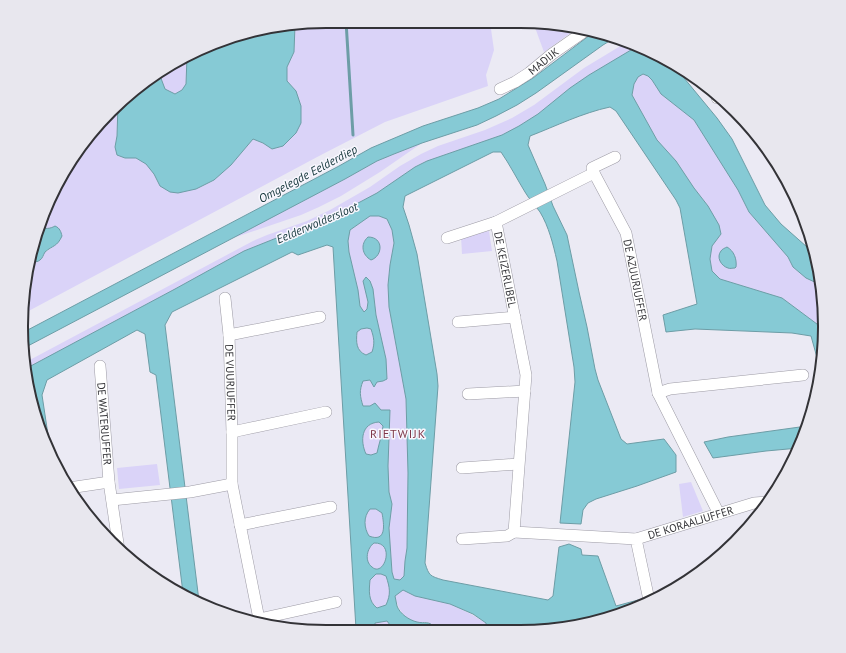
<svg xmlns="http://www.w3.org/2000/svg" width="846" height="653" viewBox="0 0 846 653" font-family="'PT Sans',sans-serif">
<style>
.green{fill:#dad3f8}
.water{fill:#86cad5;stroke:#6d9da6;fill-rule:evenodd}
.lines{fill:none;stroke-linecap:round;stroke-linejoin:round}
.stream{stroke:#6d9da6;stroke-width:3}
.street-casing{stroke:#9d9ba5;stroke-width:12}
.street{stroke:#fff;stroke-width:11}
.labels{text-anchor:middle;stroke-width:3;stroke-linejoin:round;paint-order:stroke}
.street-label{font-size:11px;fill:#333337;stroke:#f8f7fe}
.water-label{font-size:12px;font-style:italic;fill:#16373c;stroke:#f8f7fe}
.neighbourhood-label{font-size:12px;letter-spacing:1px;fill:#7f3849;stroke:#f8f7fe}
.rim{fill:none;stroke:#333337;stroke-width:2}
</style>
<rect width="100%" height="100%" fill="#ebeaf4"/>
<g class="green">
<path d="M 327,21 L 489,21 L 491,29 L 494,50 L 490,63 L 486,75 L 488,86 L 385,122 L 319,156 L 23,314 L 31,248 L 33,244 L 34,249 L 33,257 L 43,258 L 44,253 L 50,249 L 55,226 C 50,229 45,229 40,227 L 62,174 L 110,111 L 118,104 L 117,136 L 115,147 L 125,158 C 128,158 132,157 135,158 C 148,159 155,176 160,186 L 196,189 L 214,180 L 231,165 L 253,139 L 263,143 L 272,149 L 296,91 L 287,81 L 287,67 L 294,52 L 295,25 Z"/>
<path d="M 533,22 L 539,22 L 576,29 L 544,52 Z"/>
<path d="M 627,42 L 636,47 L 589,75 L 570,88 L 538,114 L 519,126 L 502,135 L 427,161 L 415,167 L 377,193 L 343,211 L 327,222 L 308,229 L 289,233 L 244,251 L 175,289 L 27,369 L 26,362 L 253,241 L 267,235 L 307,221 L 330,210 L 370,187 L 400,166 L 421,154 L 438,146 L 485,130 L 512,118 L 534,105 L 584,68 Z"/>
<path d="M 187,57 L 186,84 L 182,90 L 175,94 L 165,89 L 159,73 L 174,62 Z"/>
<path d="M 643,74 L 648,76 L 652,80 L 661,94 L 694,120 L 738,190 L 749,212 L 788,257 L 793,267 L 806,278 L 821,285 L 825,330 L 782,298 L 720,279 L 712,271 L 710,259 L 712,246 L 721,234 L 708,206 L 694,188 L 676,161 L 657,140 L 632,95 L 634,84 L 638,77 Z"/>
<path d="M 422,143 L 380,172 L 341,196 L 319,207 L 301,215 L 230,239 L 345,179 L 377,161 Z"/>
<path d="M 370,216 L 379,216 L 387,219 L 392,230 L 394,243 L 390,265 L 388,285 L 389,307 L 406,398 L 408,473 L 407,548 L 405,561 L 404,576 L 400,580 L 394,579 L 392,572 L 389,528 L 392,504 L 389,492 L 388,466 L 390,411 L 381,410 L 370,406 L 363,406 C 360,396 359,391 363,381 C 371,380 375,382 383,381 L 373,289 L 366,293 L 368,302 L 367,309 L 364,312 C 357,303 359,298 357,288 C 354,273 348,258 348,242 C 348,238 349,234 350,230 Z"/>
<path d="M 489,231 L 492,251 L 462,254 L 461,236 Z"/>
<path d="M 367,328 L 372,329 C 374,338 375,343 372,352 L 366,355 C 356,351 356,342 357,332 L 361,329 Z"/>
<path d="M 379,422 L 383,426 C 382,435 379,443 377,453 L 372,455 L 366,454 C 360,441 361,423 379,422 Z"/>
<path d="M 157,464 L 160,485 L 119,489 L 117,468 Z"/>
<path d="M 691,482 L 703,511 L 683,517 L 679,484 Z"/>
<path d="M 370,509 L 376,509 L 382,513 C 384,524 387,543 369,536 C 364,528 363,517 370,509 Z"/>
<path d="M 374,543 C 396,542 384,578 372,567 C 366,563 366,552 369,547 C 371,545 372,544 374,543 Z"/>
<path d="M 376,574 L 381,574 L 386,576 C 389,585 393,599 384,606 C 382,607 380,607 378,608 C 368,601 369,591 370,580 Z"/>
<path d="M 403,590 L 415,596 L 450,604 L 471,614 L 486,623 L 487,629 L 434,629 L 435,628 C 433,626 430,623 427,622 C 424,622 420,623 417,622 C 403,618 398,609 395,596 Z"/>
<path d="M 387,621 L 393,629 L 375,629 L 375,623 Z"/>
</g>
<g class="water">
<path d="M 295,25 L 294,52 L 287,67 L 287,81 L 296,91 L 301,106 L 301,123 L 296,133 L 283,146 L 272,149 L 263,143 L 253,139 L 231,165 L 214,180 L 196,189 L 178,193 L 170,192 L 160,186 L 154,174 L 146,164 L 136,158 L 125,158 L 117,155 L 115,147 L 117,136 L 118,104 L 159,73 L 165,89 L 175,94 L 182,90 L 186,84 L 187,57 L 247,31 Z"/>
<path d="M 594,32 L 616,37 L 603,45 L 536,93 L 517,105 L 496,116 L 477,125 L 422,143 L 394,154 L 377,161 L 345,179 L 24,348 L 22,333 L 339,166 L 371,148 L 423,126 L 478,108 L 499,99 L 533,78 Z"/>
<path d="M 636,47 L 672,66 L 684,78 L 717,118 L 732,139 L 765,205 L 781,224 L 816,255 L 819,267 L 821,285 L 806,278 L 793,267 L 788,257 L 749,212 L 738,190 L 694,120 L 661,94 L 652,80 L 648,76 L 643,74 L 638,77 L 634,84 L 632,95 L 657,140 L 676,161 L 694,188 L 708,206 L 719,225 L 721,234 L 712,246 L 710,259 L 712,271 L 720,279 L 782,298 L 825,330 L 821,372 L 811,336 L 792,333 L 695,329 L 666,332 L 663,315 L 697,304 L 680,208 L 676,200 L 616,111 L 610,107 C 582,113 556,126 530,136 L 528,145 L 545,184 L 553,206 L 567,235 L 579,292 L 587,327 L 595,369 L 598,380 L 621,439 L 627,444 L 664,439 L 676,455 L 676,472 L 637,486 L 596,499 L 588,503 L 583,510 L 581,524 L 560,523 L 575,382 L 574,367 L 557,261 C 553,244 549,227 540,212 C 535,205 529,199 525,192 C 517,179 510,165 501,152 L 493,152 L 405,196 L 403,207 L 409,225 L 417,254 L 437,374 L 438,386 L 425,563 C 429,576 430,576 443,580 L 548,600 L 553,596 L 559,547 L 569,544 L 581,549 L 582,555 L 598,556 L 616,606 L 638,600 L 642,601 L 664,590 L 678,586 L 618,616 L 559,629 L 487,629 L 486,623 L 473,614 L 450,604 L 415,596 L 403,590 L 395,596 C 396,599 396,603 397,606 C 400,614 409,620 417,622 C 425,624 429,620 435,628 L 434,629 L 393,629 L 387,621 L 375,623 L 375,629 L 356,629 L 333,247 L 327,245 L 298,255 L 292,252 L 172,312 L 165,325 L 199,601 L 183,593 L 156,375 L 150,372 L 145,334 L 137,330 L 47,380 L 42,395 L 50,448 L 31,406 L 27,368 L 175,289 L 244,251 L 289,233 L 308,229 L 327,222 L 343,211 L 377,193 L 415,167 L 427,161 L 502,135 L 519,126 L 538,114 L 570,88 L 589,75 ZM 370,216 L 379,216 L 387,219 L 392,230 L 394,243 L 390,265 L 388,285 L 389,307 L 406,399 L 408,473 L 407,548 L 405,561 L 404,576 L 400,580 L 394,579 L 392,572 L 389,528 L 392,504 L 389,492 L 388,466 L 390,410 L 381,410 L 375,403 L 370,406 L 363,406 C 360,396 359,391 363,381 L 370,380 L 374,387 L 377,382 L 383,381 L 387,379 L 386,359 L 376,315 L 373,289 L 370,281 L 366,277 L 363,281 L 368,302 L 367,309 L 364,312 L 360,306 L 358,290 L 349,252 L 348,241 L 350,230 ZM 367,328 L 371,329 C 374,338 375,343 372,352 L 366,355 C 356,351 356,342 357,332 L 361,329 ZM 379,422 L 383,426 C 382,436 379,443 377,453 L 371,455 L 366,454 C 360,441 361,423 379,422 ZM 370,509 L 376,509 L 382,513 C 384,524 387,543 369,536 C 364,528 363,517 370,509 ZM 374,543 C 396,542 384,578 372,567 C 364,561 367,548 374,543 ZM 376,574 L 381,574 L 386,576 C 390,588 391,594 386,605 L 377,608 C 368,601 369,591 370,580 Z"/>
<path d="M 55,226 C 60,228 61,232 62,236 C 57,247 53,245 45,252 C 43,255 43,258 40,260 C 37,262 37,262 34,261 L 34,249 L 33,244 L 40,227 C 45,229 50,229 55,226 Z"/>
<path d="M 368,237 C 384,237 383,256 371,260 C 362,255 360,244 368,237 Z"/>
<path d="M 727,247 C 734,251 737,259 736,267 L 735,268 C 732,268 730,269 728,268 C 721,266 716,257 721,251 C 722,249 725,248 727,247 Z"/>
<path d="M 807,426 L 802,444 L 799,448 L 766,451 L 713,458 L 704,442 L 728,437 Z"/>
</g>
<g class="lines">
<path class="stream" d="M 346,21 L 353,135"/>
<g class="street-casing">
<g id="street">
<path id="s1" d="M 500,89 L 515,82 L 529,73 L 552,54 L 585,31"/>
<path d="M 717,98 L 718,98"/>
<path id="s2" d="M 615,157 L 592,168 L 594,173 L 496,222 L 526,375 L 514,532 L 636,539 L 649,600"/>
<path id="s3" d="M 594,173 L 626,233 L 658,393 L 719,514"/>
<path d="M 447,238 L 496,222"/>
<path id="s4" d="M 225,298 L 229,335 L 232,432 L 232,484 L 259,619 L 259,623"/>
<path d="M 458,322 L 515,317"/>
<path d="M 229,335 L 320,317"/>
<path id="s5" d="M 100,366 L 109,482 L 119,550"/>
<path d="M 658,393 L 670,389 L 803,375"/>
<path d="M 468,394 L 525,391"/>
<path d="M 232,432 L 326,412"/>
<path d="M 462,468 L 518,464"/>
<path d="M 69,488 L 109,482"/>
<path d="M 112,500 L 190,492 L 232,484"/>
<path d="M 240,525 L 331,507"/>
<path d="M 462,539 L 507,536 L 514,532"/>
<path id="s6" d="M 636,539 L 754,503 L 769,502"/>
<path d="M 259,619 L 336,602"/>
</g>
</g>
<use href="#street" class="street"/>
</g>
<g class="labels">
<g class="street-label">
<text dy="4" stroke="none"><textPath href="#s1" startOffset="52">MADIJK</textPath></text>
<text dy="4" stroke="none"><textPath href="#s2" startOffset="189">DE KEIZERLIBEL</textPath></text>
<text dy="4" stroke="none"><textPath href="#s3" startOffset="116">DE AZUURJUFFER</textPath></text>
<text dy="4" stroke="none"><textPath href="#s4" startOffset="85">DE VUURJUFFER</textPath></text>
<text dy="4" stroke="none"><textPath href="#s5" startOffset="58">DE WATERJUFFER</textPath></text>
<text dy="4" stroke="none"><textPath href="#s6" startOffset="57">DE KORAALJUFFER</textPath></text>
</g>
<g class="water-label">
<text transform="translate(308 174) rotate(-28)" y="4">Omgelegde Eelderdiep</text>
<text transform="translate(317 223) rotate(-23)" y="4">Eelderwoldersloot</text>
</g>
<g class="neighbourhood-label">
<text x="398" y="438">RIETWIJK</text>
</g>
</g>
<path d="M0 0H846V653H0ZM326 28H520A298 298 0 0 1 818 326V327A298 298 0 0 1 520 625H326A298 298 0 0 1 28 327V326A298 298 0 0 1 326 28Z" fill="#e8e7ee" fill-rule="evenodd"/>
<path class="rim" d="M326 28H520A298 298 0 0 1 818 326V327A298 298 0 0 1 520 625H326A298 298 0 0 1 28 327V326A298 298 0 0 1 326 28Z"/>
</svg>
